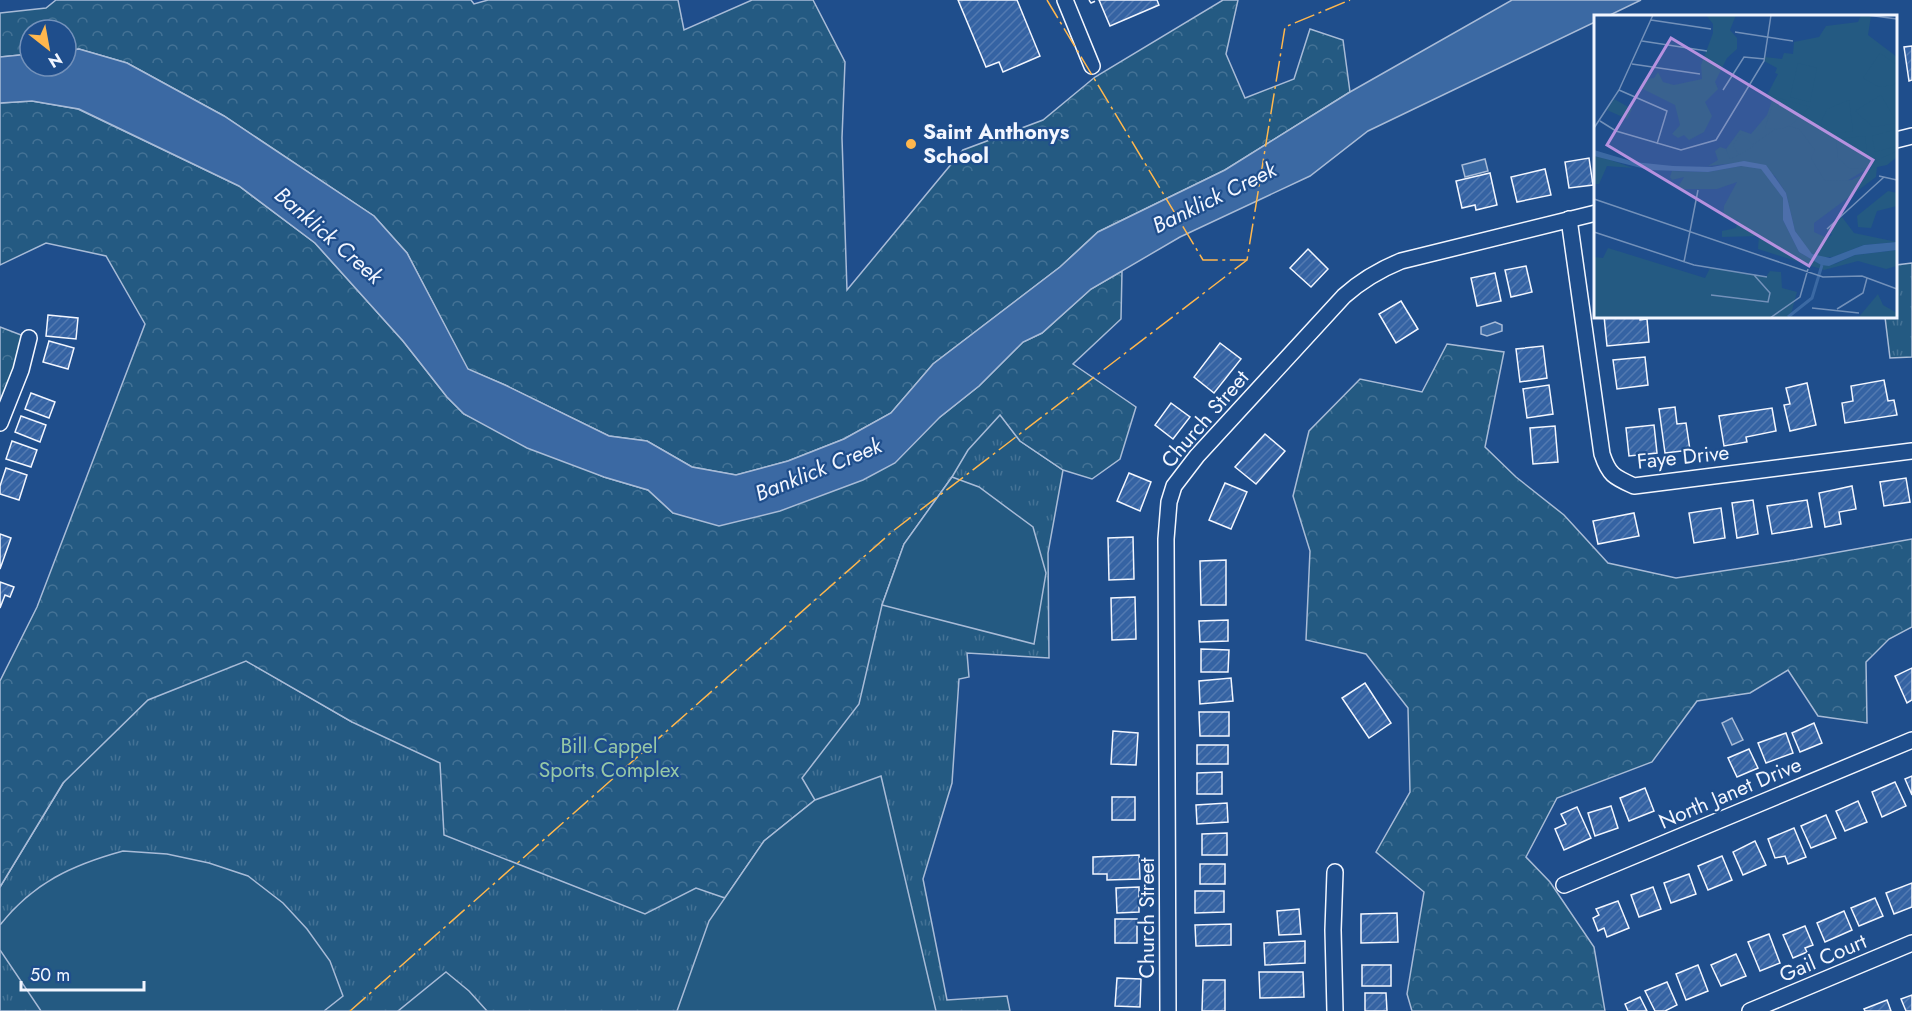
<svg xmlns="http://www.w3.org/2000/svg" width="1912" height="1011" viewBox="0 0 1912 1011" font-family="Jost,sans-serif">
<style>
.grass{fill:url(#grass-tufts);stroke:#a8bbd7;stroke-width:1.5}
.forest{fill:url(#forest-crowns);stroke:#a8bbd7;stroke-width:1.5}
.garden{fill:#245a82;stroke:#a8bbd7;stroke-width:1.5}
.water{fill:#3b69a3;stroke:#a8bbd7;stroke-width:1.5}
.building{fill:url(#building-hatch);stroke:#f2f6ff;stroke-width:1.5}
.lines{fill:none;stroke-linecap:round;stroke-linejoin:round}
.street-casing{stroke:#f2f6ff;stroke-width:18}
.street{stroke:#1f4e8c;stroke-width:15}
.fence{stroke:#f2f6ff;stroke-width:1.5;stroke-dasharray:8 3;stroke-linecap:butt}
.power{stroke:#ffb74d;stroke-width:1.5;stroke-dasharray:21 4.5 3 4.5;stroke-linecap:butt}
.poi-dot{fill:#ffb74d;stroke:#1f4e8c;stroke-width:2}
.labels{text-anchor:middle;stroke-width:4.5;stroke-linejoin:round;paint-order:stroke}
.poi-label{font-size:21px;font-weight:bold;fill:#f2f6ff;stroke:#1f4e8c;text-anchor:start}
.street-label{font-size:21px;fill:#f2f6ff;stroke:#1f4e8c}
.park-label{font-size:21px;fill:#97c8a6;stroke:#1f4e8c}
.water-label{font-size:22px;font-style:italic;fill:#f2f6ff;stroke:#1f4e8c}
.inset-river{fill:none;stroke:#3b69a3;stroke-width:3}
.inset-road{fill:none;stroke:#7391ba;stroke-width:1.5}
.view{fill:#b691df;fill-opacity:0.15;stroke:#b691df;stroke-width:3}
.inset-edge{fill:none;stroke:#f2f6ff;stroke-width:3}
</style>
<defs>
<pattern id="grass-tufts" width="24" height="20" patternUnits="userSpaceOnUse" patternTransform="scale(1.5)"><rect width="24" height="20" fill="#245a82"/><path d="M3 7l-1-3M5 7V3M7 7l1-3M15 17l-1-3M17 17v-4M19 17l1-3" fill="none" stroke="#447295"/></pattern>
<pattern id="forest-crowns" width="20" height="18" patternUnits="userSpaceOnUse" patternTransform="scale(1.5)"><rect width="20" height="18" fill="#245a82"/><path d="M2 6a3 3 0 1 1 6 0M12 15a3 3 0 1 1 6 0" fill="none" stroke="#447295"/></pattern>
<pattern id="building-hatch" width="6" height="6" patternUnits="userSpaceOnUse" patternTransform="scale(1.5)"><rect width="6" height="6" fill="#3563a3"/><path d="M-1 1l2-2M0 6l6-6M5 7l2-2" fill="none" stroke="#537ab1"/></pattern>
</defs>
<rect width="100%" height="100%" fill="#1f4e8c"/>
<g class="grass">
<path d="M 1912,263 L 1912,357 L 1890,358 L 1885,317 L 1896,316 L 1896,265 Z"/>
<path d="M 979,386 L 1020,441 L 1063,470 L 1048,553 L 1049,658 L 967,653 L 969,677 L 959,679 L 952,783 L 923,879 L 947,1000 L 1007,996 L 1010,1011 L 0,1011 L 0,887 L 166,614 L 352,722 Z"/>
</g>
<g class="forest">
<path d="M 56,0 L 471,0 L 474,4 L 488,0 L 678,0 L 684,30 L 752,0 L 813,0 L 845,62 L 842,138 L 847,290 L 963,150 L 1043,120 L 1095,77 L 1223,0 L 1238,0 L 1226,54 L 1245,98 L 1294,79 L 1310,29 L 1343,40 L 1350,92 L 1225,170 L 1098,232 L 1060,267 L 933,364 L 891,413 L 844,439 L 788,461 L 736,475 L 692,467 L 647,441 L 609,436 L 505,385 L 467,369 L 407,253 L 374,216 L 224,116 L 127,63 L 79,49 L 66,51 L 66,30 L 30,30 L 30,54 L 0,57 L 0,13 L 46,8 Z"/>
<path d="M 32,101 L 78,109 L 239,186 L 315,243 L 403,341 L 447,397 L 464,414 L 604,477 L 648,490 L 673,513 L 940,417 L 979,386 L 1023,342 L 1042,333 L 1091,289 L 1122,271 L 1121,319 L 1073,364 L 1136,407 L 1120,459 L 1092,479 L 1063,470 L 1020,441 L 1000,415 L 968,450 L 952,477 L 904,544 L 882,605 L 859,704 L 802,778 L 815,800 L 764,841 L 725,898 L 696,888 L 645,914 L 444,835 L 440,763 L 352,722 L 246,661 L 148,700 L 63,783 L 0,887 L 0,681 L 37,607 L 145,324 L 106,256 L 46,243 L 0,265 L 0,103 Z"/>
<path d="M 0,327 L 29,338 L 0,423 Z"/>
<path d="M 1447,344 L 1504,352 L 1485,447 L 1516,477 L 1564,515 L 1608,563 L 1676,578 L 1794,560 L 1912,539 L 1912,627 L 1889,639 L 1866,662 L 1867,723 L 1818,716 L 1788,670 L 1750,693 L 1697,701 L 1652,762 L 1557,798 L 1526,857 L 1550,882 L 1594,947 L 1605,1011 L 1412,1011 L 1407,994 L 1424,892 L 1376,852 L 1410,792 L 1408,708 L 1366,654 L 1306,640 L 1310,551 L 1293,496 L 1309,431 L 1360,379 L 1422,392 Z"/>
</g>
<g class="garden">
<path d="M 952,477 L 979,487 L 1033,527 L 1046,573 L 1034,644 L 882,605 L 904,544 Z"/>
<path d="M 881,776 L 936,1011 L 677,1011 L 709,921 L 764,841 L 815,800 Z"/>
<path d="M 123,851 L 167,854 L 209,863 L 248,876 L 283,903 L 307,929 L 330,961 L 343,996 L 324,1011 L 41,1011 L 0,950 L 0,925 C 33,883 72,865 123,851 Z"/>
<path d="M 446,972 L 469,991 L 487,1011 L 398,1011 Z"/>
</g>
<g class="water">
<path d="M 1512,0 L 1641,0 L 1608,16 L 1596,16 L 1595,22 L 1368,131 L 1310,176 L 1180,237 L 1091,289 L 1042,333 L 1023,342 L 979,386 L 940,417 L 895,463 L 863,480 L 780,511 L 719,526 L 673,513 L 648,490 L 604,477 L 527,448 L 464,414 L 447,397 L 403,341 L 315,243 L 239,186 L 79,109 L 32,101 L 0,103 L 0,57 L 30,54 L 30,66 L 66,66 L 66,51 L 79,49 L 127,63 L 224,116 L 374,216 L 407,253 L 468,369 L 505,385 L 609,436 L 647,441 L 692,467 L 736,475 L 788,461 L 844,439 L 891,413 L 933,364 L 1060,267 L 1098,232 L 1225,170 L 1350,92 Z"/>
<path d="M 1485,159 L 1488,171 L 1465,177 L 1462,165 Z"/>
<path d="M 1495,322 L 1502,325 L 1502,331 L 1487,336 L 1481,334 L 1481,327 Z"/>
<path d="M 1732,718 L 1743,740 L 1732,745 L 1722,723 Z"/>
</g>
<g class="building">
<path d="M 958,0 L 1017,0 L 1040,56 L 1003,72 L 999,62 L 986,67 Z"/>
<path d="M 1099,0 L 1157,0 L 1159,5 L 1110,26 Z"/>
<path d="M 1912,46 L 1912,80 L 1909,81 L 1904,47 Z"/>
<path d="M 1589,158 L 1593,185 L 1569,188 L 1565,162 Z"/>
<path d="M 1545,169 L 1551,195 L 1517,202 L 1511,177 Z"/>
<path d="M 1490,173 L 1497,205 L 1476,210 L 1475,205 L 1462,208 L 1456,181 Z"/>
<path d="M 1308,249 L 1328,269 L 1311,287 L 1290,268 Z"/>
<path d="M 1526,266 L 1532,292 L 1511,297 L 1505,270 Z"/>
<path d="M 1495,273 L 1501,301 L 1477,306 L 1471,278 Z"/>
<path d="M 1401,301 L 1418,329 L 1396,343 L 1379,314 Z"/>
<path d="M 48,315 L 78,318 L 76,339 L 46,336 Z"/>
<path d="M 1604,316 L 1640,316 L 1640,320 L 1647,319 L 1649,342 L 1607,346 Z"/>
<path d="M 49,341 L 74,348 L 68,369 L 43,362 Z"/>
<path d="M 1220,343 L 1241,359 L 1214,393 L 1194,377 Z"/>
<path d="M 1543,346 L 1547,378 L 1520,382 L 1516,349 Z"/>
<path d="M 1645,357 L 1648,385 L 1617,389 L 1613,360 Z"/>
<path d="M 1884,380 L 1888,401 L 1894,400 L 1897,415 L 1845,423 L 1842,403 L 1853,401 L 1851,386 Z"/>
<path d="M 1807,383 L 1816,425 L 1790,431 L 1784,405 L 1790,404 L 1786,388 Z"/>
<path d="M 1549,385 L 1553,414 L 1527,418 L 1523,389 Z"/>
<path d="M 31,393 L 55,402 L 49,418 L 25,409 Z"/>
<path d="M 1171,403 L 1190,417 L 1173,439 L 1155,425 Z"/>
<path d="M 1675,407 L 1677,424 L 1686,423 L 1690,450 L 1665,453 L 1659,409 Z"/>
<path d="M 1772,408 L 1776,431 L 1746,437 L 1747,442 L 1724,446 L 1719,416 Z"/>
<path d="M 21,416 L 46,425 L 40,442 L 15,432 Z"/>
<path d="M 1654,425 L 1657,453 L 1629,456 L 1626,428 Z"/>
<path d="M 1555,426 L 1558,462 L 1533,464 L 1530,428 Z"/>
<path d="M 1265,434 L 1285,451 L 1256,484 L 1235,467 Z"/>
<path d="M 12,441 L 37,450 L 31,467 L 6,459 Z"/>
<path d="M 6,468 L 27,475 L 19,500 L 0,494 L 0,486 Z"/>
<path d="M 1129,473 L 1151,482 L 1140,511 L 1117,501 Z"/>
<path d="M 1906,478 L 1910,502 L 1884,506 L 1880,482 Z"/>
<path d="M 1225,483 L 1247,492 L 1231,529 L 1209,520 Z"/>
<path d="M 1852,486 L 1856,509 L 1839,512 L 1841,524 L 1825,527 L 1819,493 Z"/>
<path d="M 1753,500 L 1758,534 L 1737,538 L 1732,503 Z"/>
<path d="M 1807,500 L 1812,527 L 1772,534 L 1767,506 Z"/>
<path d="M 1721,508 L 1725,538 L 1694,543 L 1689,513 Z"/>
<path d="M 1634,513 L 1639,536 L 1598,544 L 1593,521 Z"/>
<path d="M 0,534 L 11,538 L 0,569 Z"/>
<path d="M 1133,537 L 1134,579 L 1109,580 L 1108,538 Z"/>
<path d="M 1226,560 L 1226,605 L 1201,605 L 1200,561 Z"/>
<path d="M 0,582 L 14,587 L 10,597 L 5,595 L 0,608 Z"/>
<path d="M 1135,597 L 1136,639 L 1112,640 L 1111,598 Z"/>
<path d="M 1228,620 L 1228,641 L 1200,642 L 1199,621 Z"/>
<path d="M 1201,649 L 1229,650 L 1228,672 L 1201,672 Z"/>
<path d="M 1912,668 L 1912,700 L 1907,703 L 1895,676 Z"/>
<path d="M 1231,678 L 1233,701 L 1200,704 L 1199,681 Z"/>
<path d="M 1365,683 L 1391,723 L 1369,738 L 1342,698 Z"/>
<path d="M 1199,712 L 1229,712 L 1229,736 L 1200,736 Z"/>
<path d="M 1814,723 L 1822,743 L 1800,752 L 1792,733 Z"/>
<path d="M 1113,731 L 1138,733 L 1136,765 L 1111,764 Z"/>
<path d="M 1786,733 L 1793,753 L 1766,763 L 1758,743 Z"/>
<rect x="1197" y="745" width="31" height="19"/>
<path d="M 1749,749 L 1758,768 L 1737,777 L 1728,758 Z"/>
<path d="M 1222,772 L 1222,794 L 1197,794 L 1197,773 Z"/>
<path d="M 1912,776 L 1912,795 L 1905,779 Z"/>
<path d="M 1895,782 L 1906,806 L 1882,817 L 1872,792 Z"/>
<path d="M 1645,788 L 1654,811 L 1629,821 L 1620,798 Z"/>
<rect x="1112" y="797" width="23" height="23"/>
<path d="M 1858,801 L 1867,822 L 1845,831 L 1836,811 Z"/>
<path d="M 1227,803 L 1228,822 L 1197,824 L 1196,805 Z"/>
<path d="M 1611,806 L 1618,828 L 1595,836 L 1588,813 Z"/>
<path d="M 1577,807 L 1591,838 L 1564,850 L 1555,829 L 1566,824 L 1561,814 Z"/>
<path d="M 1826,815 L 1836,838 L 1811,848 L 1801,826 Z"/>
<path d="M 1794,828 L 1806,857 L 1788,864 L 1785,856 L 1775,858 L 1768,839 Z"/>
<path d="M 1227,833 L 1227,855 L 1202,855 L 1202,834 Z"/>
<path d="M 1755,841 L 1766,865 L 1743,875 L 1733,852 Z"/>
<path d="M 1139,855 L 1140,879 L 1107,880 L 1107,874 L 1093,874 L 1093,857 Z"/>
<path d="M 1722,856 L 1732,880 L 1708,890 L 1698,866 Z"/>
<rect x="1200" y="864" width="25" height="20"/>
<path d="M 1689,874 L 1696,894 L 1671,903 L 1664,883 Z"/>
<path d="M 1912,883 L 1912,907 L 1894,914 L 1886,893 Z"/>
<path d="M 1139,887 L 1139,912 L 1117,913 L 1116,888 Z"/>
<path d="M 1653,887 L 1661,909 L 1639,917 L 1631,895 Z"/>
<path d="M 1195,891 L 1224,891 L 1224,912 L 1195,913 Z"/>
<path d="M 1875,898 L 1883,916 L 1859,926 L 1851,908 Z"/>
<path d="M 1618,901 L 1629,928 L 1607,937 L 1604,928 L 1598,931 L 1593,918 L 1599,915 L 1596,909 Z"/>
<path d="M 1299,909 L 1301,934 L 1279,935 L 1277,911 Z"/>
<path d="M 1844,911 L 1852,930 L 1825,942 L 1817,923 Z"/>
<path d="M 1397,913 L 1398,942 L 1361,943 L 1361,914 Z"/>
<rect x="1115" y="919" width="22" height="24"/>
<path d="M 1231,924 L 1231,945 L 1196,946 L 1195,925 Z"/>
<path d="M 1805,926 L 1813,945 L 1805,948 L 1807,952 L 1793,958 L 1783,935 Z"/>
<path d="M 1769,934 L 1780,963 L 1760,971 L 1748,942 Z"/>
<path d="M 1305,941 L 1305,963 L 1265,965 L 1264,943 Z"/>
<path d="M 1736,954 L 1746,976 L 1721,986 L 1711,965 Z"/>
<rect x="1362" y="965" width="29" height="21"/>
<path d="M 1698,965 L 1708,991 L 1686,1000 L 1676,974 Z"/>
<path d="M 1259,972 L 1303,972 L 1304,997 L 1260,998 Z"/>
<path d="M 1117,978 L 1141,979 L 1140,1007 L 1115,1006 Z"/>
<path d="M 1203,980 L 1225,980 L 1225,1011 L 1202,1011 Z"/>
<path d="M 1667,982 L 1677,1005 L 1665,1011 L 1655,1011 L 1645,991 Z"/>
<path d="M 1365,993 L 1386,993 L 1387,1011 L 1365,1011 Z"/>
<path d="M 1912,995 L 1912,1011 L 1906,1011 L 1901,999 Z"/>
<path d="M 1640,997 L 1647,1011 L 1628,1011 L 1625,1004 Z"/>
<path d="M 1887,1000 L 1891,1011 L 1865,1011 L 1864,1009 Z"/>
</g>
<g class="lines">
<g class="street-casing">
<g id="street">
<path d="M 1065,0 L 1092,66"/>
<path d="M 1896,140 L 1912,136"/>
<path d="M 1569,219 L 1602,454 C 1609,475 1614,477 1634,486 L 1912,451"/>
<path d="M 0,423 L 21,370 L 29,338"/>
<path d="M 1564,885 L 1912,740"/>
<path d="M 1168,1011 L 1166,539 L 1169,502 L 1174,486 L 1197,456 L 1344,296 C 1362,280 1379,270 1401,261 L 1596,213"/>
<path d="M 1335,1011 L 1333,930 L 1335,872"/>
<path d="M 1750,1011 L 1912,943"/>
</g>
</g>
<use href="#street" class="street"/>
<path class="fence" d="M 1089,0 L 1091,3 L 1098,0"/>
<g class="power">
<path d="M 1047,0 L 1203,260 L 1247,260 L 1285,27 L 1350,0"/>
<path d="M 350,1011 L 893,531 L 1247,260"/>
</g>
</g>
<circle class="poi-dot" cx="911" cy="144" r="6"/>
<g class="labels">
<g class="poi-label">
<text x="923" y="139">Saint Anthonys<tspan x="923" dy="24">School</tspan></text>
</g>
<g class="street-label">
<text transform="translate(1205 419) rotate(-49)" y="7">Church Street</text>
<text transform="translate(1683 457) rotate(-6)" y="7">Faye Drive</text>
<text transform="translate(1730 793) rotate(-23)" y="7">North Janet Drive</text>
<text transform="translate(1147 918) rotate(-90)" y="7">Church Street</text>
<text transform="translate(1823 958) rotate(-23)" y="7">Gail Court</text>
</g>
<g class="park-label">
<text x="609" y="753">Bill Cappel<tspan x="609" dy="24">Sports Complex</tspan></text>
</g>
<g class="water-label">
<text transform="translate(1214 197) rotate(-26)" y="8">Banklick Creek</text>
<text transform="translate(329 235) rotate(41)" y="8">Banklick Creek</text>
<text transform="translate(818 469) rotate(-22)" y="8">Banklick Creek</text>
</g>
</g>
<g transform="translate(1594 15)">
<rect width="303" height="303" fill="#1f4e8c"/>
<path d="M 267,0 L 277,1 L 274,20 L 303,42 L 303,136 L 236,176 L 136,148 L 132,134 L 146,115 L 157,119 L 173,100 L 178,86 L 172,82 L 184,59 L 181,58 L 183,53 L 170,46 L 171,42 L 188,44 L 190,38 L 199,39 L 200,27 L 225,22 L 232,11 L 264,7 ZM 20,84 L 38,94 L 33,104 L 13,95 Z" fill="#245a82"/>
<path d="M 112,0 L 142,0 L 136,15 L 143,23 L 143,34 L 133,43 L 121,67 L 124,74 L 111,87 L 118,101 L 110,117 L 95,125 L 90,120 L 84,123 L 78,119 L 86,110 L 81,90 L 45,72 L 50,64 L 60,63 L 64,57 L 69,67 L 80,70 L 108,64 L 107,50 L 119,18 L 119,9 ZM 195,111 L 205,114 L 221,135 L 217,143 L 231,166 L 258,165 L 275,156 L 281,146 L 303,136 L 303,142 L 293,150 L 283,152 L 282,162 L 220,208 L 220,217 L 233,223 L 238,220 L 233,214 L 248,202 L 260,218 L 303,227 L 270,230 L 239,242 L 224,242 L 213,235 L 201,216 L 192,178 L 176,154 L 142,148 L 114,151 L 124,145 L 121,136 L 126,132 L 132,134 L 136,144 L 141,142 L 180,115 ZM 0,141 L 8,142 L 39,153 L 13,151 L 5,169 L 0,169 ZM 147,151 L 167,154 L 178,167 L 189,183 L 189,205 L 205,237 L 219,245 L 227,250 L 241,249 L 261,240 L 303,235 L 303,251 L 292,254 L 264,246 L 230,255 L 164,234 L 165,221 L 128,222 L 128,216 L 142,213 L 144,205 L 129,203 L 130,191 L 143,167 L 123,174 L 83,174 L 90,162 L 78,165 L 76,162 L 78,156 L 114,157 ZM 294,176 L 303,178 L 303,191 L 283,196 L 277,213 L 264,212 L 263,201 ZM 14,233 L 111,263 L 116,253 L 172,262 L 176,256 L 187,257 L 188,273 L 203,277 L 197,299 L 200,303 L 0,303 L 0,242 L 9,243 ZM 284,279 L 289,290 L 303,298 L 303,303 L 264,303 Z" fill="#245a82"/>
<path d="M 286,38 L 303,50 L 303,67 L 299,70 L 285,72 L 269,63 ZM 204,48 L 223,53 L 216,87 L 196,82 ZM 287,80 L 303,108 L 279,112 L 261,96 ZM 181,82 L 216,92 L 198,109 L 188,114 L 171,113 ZM 255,85 L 259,116 L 229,120 L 227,107 L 233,94 ZM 303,114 L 303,131 L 281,137 L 278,121 ZM 147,118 L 160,131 L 145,140 L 139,130 ZM 271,121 L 275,153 L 256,154 L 244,143 L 242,124 Z" fill="#245a82"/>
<path d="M 0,135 L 40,147 L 79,151 L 118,152 L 150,146 L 172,150 L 192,178 L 201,216 L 218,239 L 236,243 L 270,230 L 303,227 L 303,235 L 261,240 L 235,251 L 227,250 L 205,237 L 189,205 L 189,183 L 167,154 L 147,151 L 114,157 L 55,155 L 0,141 Z" fill="#3b69a3"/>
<path class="inset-river" d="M 194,302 L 218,283 L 228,250"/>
<path class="inset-road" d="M 273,0 L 303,4M 57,5 L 117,14M 141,17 L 199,26M 48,26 L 113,36M 38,49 L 106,59M 25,75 L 73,96 L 63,129M 129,75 L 150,42 L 171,44M 6,106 L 22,116 L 87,135 L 122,125 L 170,46 L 177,0M 0,113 L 25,75 L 59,0M 285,161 L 303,165M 0,184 L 229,262 L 268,261 L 303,274M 233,214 L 290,162M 0,217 L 100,250 L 173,262M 90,247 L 104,175M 117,280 L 174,287 L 176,278 L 160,260M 218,293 L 265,298M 243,294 L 269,278 L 273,263M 176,303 L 206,282 L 214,254"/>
<path class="view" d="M 77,23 L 279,145 L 215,251 L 13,130 Z"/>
<rect width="303" height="303" class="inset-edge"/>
</g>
<g transform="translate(48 48) rotate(149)"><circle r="28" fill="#1f4e8c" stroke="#7391ba" stroke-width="1.5"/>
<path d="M0-4.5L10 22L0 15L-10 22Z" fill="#ffb74d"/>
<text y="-9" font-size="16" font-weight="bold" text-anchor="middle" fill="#f2f6ff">N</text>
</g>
<path d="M21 981v9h123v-9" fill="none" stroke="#f2f6ff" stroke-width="3"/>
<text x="30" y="981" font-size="18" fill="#f2f6ff" stroke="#1f4e8c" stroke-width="4.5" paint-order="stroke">50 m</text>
</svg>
